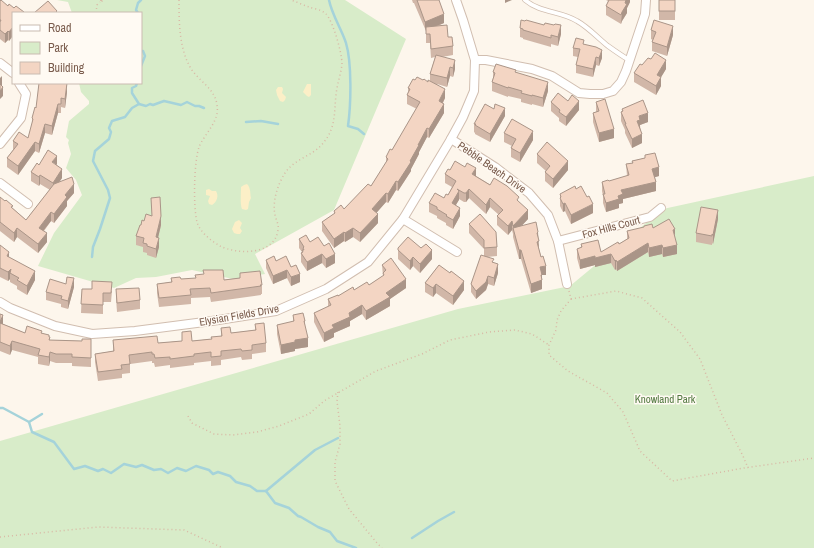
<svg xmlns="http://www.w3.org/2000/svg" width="814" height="548" viewBox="0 0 814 548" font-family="'Archivo Narrow',sans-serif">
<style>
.green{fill:#d8ecc9}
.sand{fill:#fcefc7}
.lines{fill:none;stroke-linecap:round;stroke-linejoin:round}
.stream{stroke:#a5d3da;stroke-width:2.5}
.service-casing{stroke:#d1beb0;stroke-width:5.5}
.minor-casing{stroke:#d1beb0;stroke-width:10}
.path{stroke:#d9b8a5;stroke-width:1.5;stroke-dasharray:1 3;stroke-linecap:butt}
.service{stroke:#fff;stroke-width:4}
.minor{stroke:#fff;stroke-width:8}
.wall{fill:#d1b7a8}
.shaded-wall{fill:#aa9588}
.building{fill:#f3d5c3;stroke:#aa9588}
.labels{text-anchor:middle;stroke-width:3;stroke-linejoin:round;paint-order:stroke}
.street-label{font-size:11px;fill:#7a5c4d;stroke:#fffaf3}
.park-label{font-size:11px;fill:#537a41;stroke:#fffaf3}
</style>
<rect width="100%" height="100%" fill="#fdf6ec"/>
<g class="green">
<path d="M 57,0 L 345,0 L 406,39 L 334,210 L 255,254 L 265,274 L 233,279 L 192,270 L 156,277 L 136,278 L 114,288 L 38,266 L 54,233 L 82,195 L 76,180 L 66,168 L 71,154 L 68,143 L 69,140 L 66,137 L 69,121 L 89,104 L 89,101 L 81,92 L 79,83 L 141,83 L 141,13 L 72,13 L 68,2 Z"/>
<path d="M 814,176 L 814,548 L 0,548 L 0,441 L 458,309 L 570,286 L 663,209 Z"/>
</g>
<g class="sand">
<path d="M 307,84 L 311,84 L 311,95 L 309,97 L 307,96 L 303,92 Z"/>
<path d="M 278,87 L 282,87 L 283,89 L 282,93 L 286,97 L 285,100 L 283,102 L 280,101 L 277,95 L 276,90 Z"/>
<path d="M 244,185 L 247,184 C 251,188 250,194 251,198 L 249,202 L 248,209 L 246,210 L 242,209 C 240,204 241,194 241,187 Z"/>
<path d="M 209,189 L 212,191 L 216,191 C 219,196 217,202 212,205 L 209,204 L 208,201 L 210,196 L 206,195 L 206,190 Z"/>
<path d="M 239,220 L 242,223 L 240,228 L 242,231 L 240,234 L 237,234 L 234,233 L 232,229 L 235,222 Z"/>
</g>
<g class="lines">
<g class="stream">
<path d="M 329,0 C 332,15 341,28 346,43 C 352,63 351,105 348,126 L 358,129 L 364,134"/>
<path d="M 138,13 L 136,10 L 138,3 L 141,0"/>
<path d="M 141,51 L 143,51 L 145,56 L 141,66"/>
<path d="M 137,83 L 136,86 L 132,88 L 132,93 L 139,104 L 146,106 L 150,104 L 153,105 L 164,101 L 181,105 L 187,102 L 195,106 L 199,106 L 204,108"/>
<path d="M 246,122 L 261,121 L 278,124"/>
<path d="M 92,257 L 93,247 L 100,229 L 110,198 L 108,190 L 93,161 L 95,151 L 109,139 L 111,132 L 109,128 L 112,121 L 125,117 L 132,108 L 139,104"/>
<path d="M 0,408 L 3,408 L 29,422 L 32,432 L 54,442 L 74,469 L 85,466 L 98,471 L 103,469 L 111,473 L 124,464 L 136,467 L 142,465 L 154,470 L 161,469 L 168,473 L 177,468 L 186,471 L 196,466 L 209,470 L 213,474 L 218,472 L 230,476 L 236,482 L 250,486 L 257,491 L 266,491"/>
<path d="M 29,422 L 42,414"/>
<path d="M 266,491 L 275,503 L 289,508 L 298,516 L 301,517 L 318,527 L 330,532 L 337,541 L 356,548"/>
<path d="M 266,491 L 315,450 L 338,438"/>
<path d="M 412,538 L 438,521 L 454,512"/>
</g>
<g class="service-casing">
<path id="service" d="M 525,0 C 540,13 561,11 577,21 C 588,27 598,38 608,46 C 615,51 622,56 629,60"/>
</g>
<g class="minor-casing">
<g id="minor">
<path d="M 475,60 L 486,60 L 532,69 L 552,76 L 579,93 L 590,94 L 603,94 L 613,91 L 621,82 L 626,71 L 645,14 L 646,0"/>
<path d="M 0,63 L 13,73"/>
<path d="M 451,139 L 495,167 L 529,193 L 548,215 L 558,241 L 567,284"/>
<path d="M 0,144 L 21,118 L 26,94 L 19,83"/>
<path d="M 0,183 L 28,204"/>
<path d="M 403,219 L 457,252"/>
<path d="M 558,241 L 650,217 L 661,208"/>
<path d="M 0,302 L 10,308 L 55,326 L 92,334 L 135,331 L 212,321 L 276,311 L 326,289 L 368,262 L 403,219 L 451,139 L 463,117 L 474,91 L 475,60 L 463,20 L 456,0"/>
</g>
</g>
<g class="path">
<path d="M 101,0 L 100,2 L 104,0"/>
<path d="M 179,0 C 179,22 179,47 190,67 C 198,81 215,88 217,105 C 220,121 205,133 199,147 C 194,162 193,206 197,222 C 200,232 211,241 220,246 C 238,255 275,255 278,230 C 279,224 276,220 275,215 C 272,201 278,184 285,173 C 295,158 314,156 324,142 C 336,127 334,113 336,95 C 337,84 341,74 342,64 C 342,53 333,21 326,14 C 321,9 314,9 309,7 C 303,5 297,2 291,0"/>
<path d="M 96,13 L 97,5 L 100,2"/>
<path d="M 569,291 L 571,299 L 561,311 L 557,320 L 556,330 L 549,345 L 549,355 L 568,371 L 607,393 L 623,412 L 640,451 L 672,481 L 744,468 L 814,458"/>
<path d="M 571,299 L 616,291 L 642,298 L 680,332 L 700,359 L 722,415 L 743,456 L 748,468"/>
<path d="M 338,392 L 337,401 L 340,426 L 340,444 L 335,462 L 335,481 L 349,509 L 377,543 L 382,548"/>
<path d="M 188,416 L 192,423 L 214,434 L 233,435 L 257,432 L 279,426 L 309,414 L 324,401 L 376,371 L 422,354 L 450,340 L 489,332 L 515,330 L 532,334 L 549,345"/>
<path d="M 0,537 L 98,527 L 184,530 L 223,548"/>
</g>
<use href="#service" class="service"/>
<use href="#minor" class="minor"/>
</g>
<g class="wall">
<path d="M 412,0 L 439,0 L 444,23 L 438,26 L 448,37 L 453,46 L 453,55 L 442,57 L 455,69 L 453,77 L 450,76 L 447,87 L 437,84 L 445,98 L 443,103 L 444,113 L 429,138 L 427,137 L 419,152 L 419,154 L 411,169 L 411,171 L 398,191 L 396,190 L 388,203 L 386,202 L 376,213 L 378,223 L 360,242 L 353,237 L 345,242 L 344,241 L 334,248 L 322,231 L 322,222 L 334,214 L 334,211 L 344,209 L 371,186 L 386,163 L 386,157 L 392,150 L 417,109 L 407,104 L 407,95 L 408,92 L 408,88 L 415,80 L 423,80 L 428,82 L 430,81 L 430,74 L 435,57 L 431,58 L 430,43 L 426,43 L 426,31 L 414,3 L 413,3 Z"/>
<path d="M 606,0 L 630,0 L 630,2 L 627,8 L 627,13 L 622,21 L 621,24 L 606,15 L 606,6 L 608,1 Z"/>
<path d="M 659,0 L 675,11 L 675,20 L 659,20 Z"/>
<path d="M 0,1 L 8,6 L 24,13 L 9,41 L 8,40 L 5,43 L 0,39 Z"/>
<path d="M 520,28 L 561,34 L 558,46 L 551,44 L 551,47 L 523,39 L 523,38 L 520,37 Z"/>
<path d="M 651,30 L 673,35 L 667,56 L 652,51 L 652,42 L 653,40 L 651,39 Z"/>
<path d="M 584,44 L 602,58 L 599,66 L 596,65 L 593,77 L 576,73 L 576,65 L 578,57 L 573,56 L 573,48 Z"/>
<path d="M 642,65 L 666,69 L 661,77 L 661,86 L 656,95 L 634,82 L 634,73 Z"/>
<path d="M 493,72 L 516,72 L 548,91 L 543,107 L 532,104 L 532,105 L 521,102 L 521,99 L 508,96 L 508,97 L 492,91 L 492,82 L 493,78 Z"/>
<path d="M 67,92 L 65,108 L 61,107 L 61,113 L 58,113 L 52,135 L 45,133 L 39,153 L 35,151 L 18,175 L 7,167 L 7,158 L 13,150 L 13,141 L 28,138 L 32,124 L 32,118 L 36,108 Z"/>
<path d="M 551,102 L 579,110 L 566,126 L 559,121 L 559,118 L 551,111 Z"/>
<path d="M 596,102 L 614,138 L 599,142 L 593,122 L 593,113 L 596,112 Z"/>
<path d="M 622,109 L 648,122 L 640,125 L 642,143 L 632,148 L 625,133 L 625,130 L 621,121 L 621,112 L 622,111 Z"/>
<path d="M 505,116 L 490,142 L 475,134 L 475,133 L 474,132 L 474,124 Z"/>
<path d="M 504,133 L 533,140 L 520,162 L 511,157 L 511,148 L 512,146 L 504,142 Z"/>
<path d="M 537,154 L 568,170 L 553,188 L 545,181 L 545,172 L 546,171 L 537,163 Z"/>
<path d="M 645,155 L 659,176 L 655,177 L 656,191 L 623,199 L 623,203 L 619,204 L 619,208 L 606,212 L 603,203 L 603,196 L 602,191 L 602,182 L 609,181 L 627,176 L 626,164 L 632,163 L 632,161 L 645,158 Z"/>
<path d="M 39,165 L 57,165 L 62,178 L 59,182 L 74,193 L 67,201 L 67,206 L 54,223 L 51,221 L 44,231 L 47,242 L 38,253 L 17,237 L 14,242 L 0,231 L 0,197 L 26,220 L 50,190 L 40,184 L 39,186 L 31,181 L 31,172 Z"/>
<path d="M 450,170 L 476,176 L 519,202 L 528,219 L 521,226 L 538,239 L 539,249 L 546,275 L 542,275 L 542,289 L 531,293 L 521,259 L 519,259 L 513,237 L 513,234 L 512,230 L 508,235 L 497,225 L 497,216 L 499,215 L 490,207 L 486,214 L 469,198 L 466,202 L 464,202 L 459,199 L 456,205 L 460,216 L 453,229 L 446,225 L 446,223 L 437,218 L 437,216 L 429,212 L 429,203 L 444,198 L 448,195 L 452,187 L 445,183 L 445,174 Z"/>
<path d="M 560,194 L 593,213 L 571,224 L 565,211 L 563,212 L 560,206 Z"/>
<path d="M 151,198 L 161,225 L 158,238 L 159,247 L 156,258 L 147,255 L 147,253 L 143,252 L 143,247 L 136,245 L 136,236 L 141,225 L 144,221 L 152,216 Z"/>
<path d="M 718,219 L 713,244 L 712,243 L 712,245 L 696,242 L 696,233 Z"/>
<path d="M 469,224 L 497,247 L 497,256 L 487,257 L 494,263 L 498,273 L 494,286 L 488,284 L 486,290 L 476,299 L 471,292 L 471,284 L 484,256 L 484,249 L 469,233 Z"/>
<path d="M 653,228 L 675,238 L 677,254 L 663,257 L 662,254 L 649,257 L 648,252 L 617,271 L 616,269 L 615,270 L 611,263 L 595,267 L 595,265 L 580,269 L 577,258 L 577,249 L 581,248 L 581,244 L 601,252 L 619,244 L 627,239 L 627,231 Z"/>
<path d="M 299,239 L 324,246 L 335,263 L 326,268 L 322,263 L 307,271 L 301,262 L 301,253 L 302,252 L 299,248 Z"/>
<path d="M 0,245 L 9,258 L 35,280 L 27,295 L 17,289 L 17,286 L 10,282 L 10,279 L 8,281 L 0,277 Z"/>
<path d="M 398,248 L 421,248 L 432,259 L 420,273 L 413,266 L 410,270 L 398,259 Z"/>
<path d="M 266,260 L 276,261 L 291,267 L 300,282 L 291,286 L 287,278 L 273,284 L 266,268 Z"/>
<path d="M 382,265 L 406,288 L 390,299 L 390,306 L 366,320 L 362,314 L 350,321 L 350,326 L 334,333 L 334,337 L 324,342 L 314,322 L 314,313 L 328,307 L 328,299 L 369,285 L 383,276 Z"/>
<path d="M 439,265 L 464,290 L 453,305 L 436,293 L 433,297 L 425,292 L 425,283 Z"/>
<path d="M 240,273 L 262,285 L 262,294 L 261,294 L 261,295 L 211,302 L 210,297 L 191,298 L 191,304 L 159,307 L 157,293 L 157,284 L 171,282 L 171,278 L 181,279 L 224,280 L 240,278 Z"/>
<path d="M 66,284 L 74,287 L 68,309 L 61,307 L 61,304 L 46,300 L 46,292 Z"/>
<path d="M 82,289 L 112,291 L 111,302 L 103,302 L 103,314 L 81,313 Z"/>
<path d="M 116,289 L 140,300 L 140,309 L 117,312 L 116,298 Z"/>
<path d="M 0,314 L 3,324 L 25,333 L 42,333 L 49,337 L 50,340 L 82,341 L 91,339 L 91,367 L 72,366 L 72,363 L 56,363 L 50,361 L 49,366 L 38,364 L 38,357 L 12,350 L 10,355 L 0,351 Z"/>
<path d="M 293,315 L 305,321 L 305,327 L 308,347 L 295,349 L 295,351 L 281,354 L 277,334 L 277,325 L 293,322 Z"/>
<path d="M 255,324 L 266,343 L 266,352 L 252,354 L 252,359 L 242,360 L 241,357 L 221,360 L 221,365 L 211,366 L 211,361 L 194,363 L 194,365 L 170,368 L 170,365 L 155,367 L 154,363 L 152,363 L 152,361 L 130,364 L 130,373 L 122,374 L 122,378 L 98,381 L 95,362 L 95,354 L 113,351 L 113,340 L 158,343 L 182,341 L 182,332 L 192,341 L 211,339 L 221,336 L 221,328 L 231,333 L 255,330 Z"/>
</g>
<g class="shaded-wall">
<path d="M 505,0 L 512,0 L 505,3 Z"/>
<path d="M 626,0 L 630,0 L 630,2 L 627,8 L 627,13 L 622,21 L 621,24 L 622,12 Z"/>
<path d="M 444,14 L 444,23 L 426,30 L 426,27 L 425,31 L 425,22 Z"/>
<path d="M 561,25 L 561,34 L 558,46 L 558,37 Z"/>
<path d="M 673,26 L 673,35 L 667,56 L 667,47 Z"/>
<path d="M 13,27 L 13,36 L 9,41 L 9,32 Z"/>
<path d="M 8,31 L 8,40 L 5,43 L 5,34 Z"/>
<path d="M 602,50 L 602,58 L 599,66 L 599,58 Z"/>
<path d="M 596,57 L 596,65 L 593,77 L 593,69 Z"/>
<path d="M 455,60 L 455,69 L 453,77 L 453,68 Z"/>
<path d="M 666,60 L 666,69 L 657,84 L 657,75 Z"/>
<path d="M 450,67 L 450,76 L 447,87 L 447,78 Z"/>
<path d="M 2,76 L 2,85 L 0,87 L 0,78 Z"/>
<path d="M 661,77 L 661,86 L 656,95 L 656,86 Z"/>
<path d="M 548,82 L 548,91 L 543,107 L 543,98 Z"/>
<path d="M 67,83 L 67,92 L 65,108 L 65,99 Z"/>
<path d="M 3,87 L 3,96 L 0,99 L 0,107 L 0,91 Z"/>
<path d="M 445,89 L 445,98 L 439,110 L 439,101 Z"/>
<path d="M 579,101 L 579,110 L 566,126 L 566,117 Z"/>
<path d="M 58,104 L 58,113 L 52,135 L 52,126 Z"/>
<path d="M 444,104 L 444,113 L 429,138 L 429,129 Z"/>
<path d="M 505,108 L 505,116 L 490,142 L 490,134 Z"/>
<path d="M 648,113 L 648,122 L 640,125 L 640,129 L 637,121 L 639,116 Z"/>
<path d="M 45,124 L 45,133 L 39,153 L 39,144 Z"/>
<path d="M 427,128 L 427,137 L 419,152 L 419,154 L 411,169 L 411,171 L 398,191 L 398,182 Z"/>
<path d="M 614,129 L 614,138 L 599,142 L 599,133 Z"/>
<path d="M 533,131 L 533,140 L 520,162 L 520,153 Z"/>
<path d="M 642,134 L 642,143 L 632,148 L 632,139 Z"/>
<path d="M 35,142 L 35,151 L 18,175 L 18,166 Z"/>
<path d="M 57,156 L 57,165 L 52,162 Z"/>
<path d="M 568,161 L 568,170 L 553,188 L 553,179 Z"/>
<path d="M 659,167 L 659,176 L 652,178 L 652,169 Z"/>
<path d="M 476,168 L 476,177 L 472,174 Z"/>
<path d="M 62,169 L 62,178 L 53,192 L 53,183 Z"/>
<path d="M 40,175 L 40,184 L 39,186 L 39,177 Z"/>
<path d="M 396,181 L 396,190 L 388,203 L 388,194 Z"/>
<path d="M 656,182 L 656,191 L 623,199 L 623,203 L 619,204 L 619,208 L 606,212 L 606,203 L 618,196 L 621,190 Z"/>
<path d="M 74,184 L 74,193 L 67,201 L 67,206 L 54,223 L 54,214 L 65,195 Z"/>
<path d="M 469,189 L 469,198 L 466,202 L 466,193 Z"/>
<path d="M 459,191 L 459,200 L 452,211 L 452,203 Z"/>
<path d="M 386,193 L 386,202 L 372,218 L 372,209 Z"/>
<path d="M 490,198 L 490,207 L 486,214 L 486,205 Z"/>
<path d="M 565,203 L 565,211 L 563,212 L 563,204 Z"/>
<path d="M 593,204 L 593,213 L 571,224 L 571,215 Z"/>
<path d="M 460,208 L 460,216 L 453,229 L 453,220 Z"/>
<path d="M 528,210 L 528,219 L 515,233 L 513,228 L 513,234 L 513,226 Z"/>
<path d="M 718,210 L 718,219 L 713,244 L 713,235 Z"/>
<path d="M 51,212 L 51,221 L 39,236 L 39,228 Z"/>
<path d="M 378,214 L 378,223 L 360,242 L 360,233 Z"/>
<path d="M 161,216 L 161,225 L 156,246 L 156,237 Z"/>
<path d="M 512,221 L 512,230 L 508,235 L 508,226 Z"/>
<path d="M 17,228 L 17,237 L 14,242 L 14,233 Z"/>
<path d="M 353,228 L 353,237 L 345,242 L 345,233 Z"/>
<path d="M 675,229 L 675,238 L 673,230 Z"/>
<path d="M 344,232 L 344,241 L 334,248 L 334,239 Z"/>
<path d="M 538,232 L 539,250 L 537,251 L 537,233 Z"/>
<path d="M 47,233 L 47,242 L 38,253 L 38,244 Z"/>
<path d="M 159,238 L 159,247 L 156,258 L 156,249 Z"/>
<path d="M 648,243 L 648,252 L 617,271 L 617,262 Z"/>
<path d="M 662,245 L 662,254 L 649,257 L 649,248 Z"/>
<path d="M 677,245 L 677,254 L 663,257 L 663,248 Z"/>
<path d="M 432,250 L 432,259 L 420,273 L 420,264 Z"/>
<rect x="519" y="250" width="2" height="9"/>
<path d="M 9,252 L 9,261 L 7,256 Z"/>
<path d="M 322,254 L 322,263 L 307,271 L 307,262 Z"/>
<path d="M 335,254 L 335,263 L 326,268 L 326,259 Z"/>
<path d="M 611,254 L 611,263 L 595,267 L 595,258 Z"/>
<path d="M 595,256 L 595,265 L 580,269 L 580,260 Z"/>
<path d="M 413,257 L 413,266 L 410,270 L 410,261 Z"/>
<path d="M 616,260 L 616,269 L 615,270 L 615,261 Z"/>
<path d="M 498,264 L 498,273 L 494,286 L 494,278 Z"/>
<path d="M 546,266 L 546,275 L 542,275 L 542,289 L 531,293 L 531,284 L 540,267 Z"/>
<path d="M 11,269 L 11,274 L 10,273 L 10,279 L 8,281 L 8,272 Z"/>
<path d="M 287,270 L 287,278 L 273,284 L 273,276 Z"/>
<path d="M 35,271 L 35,280 L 27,295 L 27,286 Z"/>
<path d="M 300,274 L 300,282 L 291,286 L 291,277 Z"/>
<path d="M 488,276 L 488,284 L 486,290 L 476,299 L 476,291 Z"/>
<path d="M 74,278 L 74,287 L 68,309 L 68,301 Z"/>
<path d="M 406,279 L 406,288 L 390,299 L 390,306 L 366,320 L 366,311 L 386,293 Z"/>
<path d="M 464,281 L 464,290 L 453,305 L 453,296 Z"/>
<path d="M 436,284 L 436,293 L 433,297 L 433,288 Z"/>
<path d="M 362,305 L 362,314 L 350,321 L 350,326 L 334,333 L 334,337 L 324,342 L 324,333 L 332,325 L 349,313 Z"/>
<path d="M 3,315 L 3,324 L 0,331 L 0,322 Z"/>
<path d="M 308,338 L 308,347 L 295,349 L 295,351 L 281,354 L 281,345 L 295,340 Z"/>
<path d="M 12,341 L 12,350 L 10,355 L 10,346 Z"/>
<path d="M 50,352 L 50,361 L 49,366 L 49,357 Z"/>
</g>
<g class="building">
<path d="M 1,0 L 8,6 L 9,4 L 14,8 L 16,6 L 24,12 L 23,13 L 13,13 L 13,27 L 9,32 L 8,31 L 5,34 L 0,30 L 0,22 L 1,20 L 0,20 L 0,1 Z"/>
<path d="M 417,0 L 439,0 L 444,14 L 425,22 Z"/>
<path d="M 609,0 L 626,0 L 625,3 L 627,4 L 622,12 L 621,15 L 606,6 Z"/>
<rect x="659" y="0" width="16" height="11"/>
<path d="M 48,1 L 57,11 L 55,13 L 34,13 Z"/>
<path d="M 521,20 L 525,21 L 526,20 L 544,25 L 545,23 L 554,25 L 555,24 L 561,25 L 558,37 L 551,35 L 551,38 L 523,30 L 523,29 L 520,28 Z"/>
<path d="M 654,20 L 673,26 L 667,47 L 652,42 L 656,32 L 651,30 Z"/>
<path d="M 447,25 L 448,37 L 452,37 L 453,46 L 431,49 L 430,34 L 426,34 L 426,27 Z"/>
<path d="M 576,38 L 584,40 L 583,44 L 596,47 L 602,50 L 599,58 L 596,57 L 593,69 L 576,65 L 580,49 L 573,48 Z"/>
<path d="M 655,53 L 666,60 L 657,75 L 661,77 L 656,86 L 634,73 L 640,64 L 642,65 L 648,58 L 651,59 Z"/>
<path d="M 436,55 L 455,60 L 453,68 L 450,67 L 447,78 L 430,74 Z"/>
<path d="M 496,64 L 516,70 L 515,72 L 548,82 L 543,98 L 532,95 L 532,96 L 521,93 L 522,91 L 508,87 L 508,88 L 492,82 L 495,73 L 493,72 Z"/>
<path d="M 417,77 L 423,80 L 424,79 L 428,82 L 428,80 L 445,89 L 439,101 L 444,104 L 429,129 L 427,128 L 418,145 L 419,145 L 410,161 L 411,162 L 398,182 L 396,181 L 388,194 L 386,193 L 372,209 L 378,214 L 360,233 L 353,228 L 345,233 L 344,232 L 334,239 L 322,222 L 335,213 L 334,211 L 341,205 L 344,209 L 368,184 L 371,186 L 388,159 L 386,157 L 390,149 L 392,150 L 420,102 L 407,95 L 410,89 L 408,88 L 413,79 L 415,80 Z"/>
<path d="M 39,83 L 67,83 L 65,99 L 61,98 L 61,104 L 58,104 L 52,126 L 45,124 L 39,144 L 35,142 L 18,166 L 7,158 L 18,144 L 13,141 L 19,132 L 28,138 L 33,119 L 32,118 L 35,107 L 36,108 Z"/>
<path d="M 0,84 L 3,87 L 0,91 Z"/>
<path d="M 558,93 L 568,101 L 572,95 L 579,101 L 566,117 L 559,112 L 560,110 L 551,102 Z"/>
<path d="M 605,99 L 614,129 L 599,133 L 593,113 L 599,111 L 596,102 Z"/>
<path d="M 643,100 L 648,113 L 639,116 L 640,120 L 637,121 L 642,134 L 632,139 L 625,124 L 626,124 L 621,112 L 623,111 L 622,109 Z"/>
<path d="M 485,104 L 494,109 L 495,104 L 505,108 L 490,134 L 475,125 L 476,124 L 474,124 Z"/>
<path d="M 512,119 L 533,131 L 520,153 L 511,148 L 516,139 L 504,133 Z"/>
<path d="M 547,142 L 568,161 L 553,179 L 545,172 L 550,166 L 537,154 Z"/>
<path d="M 48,150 L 57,156 L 52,162 L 62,169 L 53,183 L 40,175 L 39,177 L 31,172 L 37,163 L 39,165 Z"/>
<path d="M 655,153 L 659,167 L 652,169 L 656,182 L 621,190 L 623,194 L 618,196 L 619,199 L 606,203 L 603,194 L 605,194 L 602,182 L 608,180 L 609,181 L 629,175 L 626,164 L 633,163 L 632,161 L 645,158 L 645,155 Z"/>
<path d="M 455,161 L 465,167 L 467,163 L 476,168 L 472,174 L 490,185 L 494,178 L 507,186 L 519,197 L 517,200 L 528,210 L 513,226 L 512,221 L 508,226 L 497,216 L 503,210 L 490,198 L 486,205 L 469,189 L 466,193 L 464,193 L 457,189 L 459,191 L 452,203 L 460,208 L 453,220 L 446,216 L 447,215 L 437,209 L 437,207 L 429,203 L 435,193 L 444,198 L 446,194 L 448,195 L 456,181 L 445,174 L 448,169 L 450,170 Z"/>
<path d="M 72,177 L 74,184 L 65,195 L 67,197 L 54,214 L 51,212 L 39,228 L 47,233 L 38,244 L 17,228 L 14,233 L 0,222 L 0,197 L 5,201 L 6,200 L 13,206 L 11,207 L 26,220 L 54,184 Z"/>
<path d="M 575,186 L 576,189 L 581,186 L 587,197 L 589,196 L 593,204 L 571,215 L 565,203 L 563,204 L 560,198 L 561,197 L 560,194 Z"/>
<path d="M 160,197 L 161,216 L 156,237 L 159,238 L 156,249 L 147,246 L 147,244 L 143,243 L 144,238 L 136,236 L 140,225 L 141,225 L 142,220 L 144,221 L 146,214 L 152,216 L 151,198 Z"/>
<path d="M 701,207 L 718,210 L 713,235 L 712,234 L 712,236 L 696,233 Z"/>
<path d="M 480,214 L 496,232 L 497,247 L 484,248 L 484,240 L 469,224 Z"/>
<path d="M 669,219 L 675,229 L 673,230 L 677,245 L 663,248 L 662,245 L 649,248 L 648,243 L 617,262 L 616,260 L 615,261 L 611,254 L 595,258 L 595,256 L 580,260 L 577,249 L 582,247 L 581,244 L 598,240 L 601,252 L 618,242 L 619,244 L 629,238 L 627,231 L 644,227 L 644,226 L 652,224 L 653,228 Z"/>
<path d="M 536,222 L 538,232 L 537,233 L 539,241 L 537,242 L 541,257 L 543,256 L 546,266 L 540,267 L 542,275 L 541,275 L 542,280 L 531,284 L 521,250 L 519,250 L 513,228 Z"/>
<path d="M 306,235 L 310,242 L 318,237 L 324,246 L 329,243 L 335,254 L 326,259 L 322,254 L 307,262 L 301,253 L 303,252 L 302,250 L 304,250 L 303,248 L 304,247 L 299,239 Z"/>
<path d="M 408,237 L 421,248 L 426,244 L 432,250 L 420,264 L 413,257 L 410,261 L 398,250 L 398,248 Z"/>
<path d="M 0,245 L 9,252 L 7,256 L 35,271 L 27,286 L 17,280 L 19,278 L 10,273 L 11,269 L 8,272 L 0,268 Z"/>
<path d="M 481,255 L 494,259 L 492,262 L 498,264 L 494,278 L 488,276 L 486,282 L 476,291 L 471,284 Z"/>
<path d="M 274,256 L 276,261 L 286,256 L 291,267 L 296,265 L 300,274 L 291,277 L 287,270 L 273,276 L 266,260 Z"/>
<path d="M 391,258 L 406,279 L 386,293 L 390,297 L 366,311 L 362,305 L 349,313 L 350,317 L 332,325 L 334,328 L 324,333 L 314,313 L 331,305 L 328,299 L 338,295 L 338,296 L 353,287 L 354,290 L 367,282 L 369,285 L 384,275 L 383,273 L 386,270 L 382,265 Z"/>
<path d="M 439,265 L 450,273 L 451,271 L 464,281 L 453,296 L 436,284 L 433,288 L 425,283 Z"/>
<path d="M 203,270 L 223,270 L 224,280 L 240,278 L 240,273 L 260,271 L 262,285 L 260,285 L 261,286 L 211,293 L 210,288 L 190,289 L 191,295 L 159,298 L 157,284 L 172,282 L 171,278 L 180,277 L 181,279 L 196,278 L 195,275 L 204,274 Z"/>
<path d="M 67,277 L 74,278 L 68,301 L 61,299 L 62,296 L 46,292 L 50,279 L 66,284 Z"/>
<path d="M 92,281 L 112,282 L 111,293 L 103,293 L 103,305 L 81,304 L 82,289 L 92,289 Z"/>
<path d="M 139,288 L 140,300 L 117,303 L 116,289 Z"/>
<path d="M 303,313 L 305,321 L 304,321 L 308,338 L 295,340 L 295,342 L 281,345 L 277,325 L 294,321 L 293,315 Z"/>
<path d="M 0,314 L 3,315 L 0,322 Z"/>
<path d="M 0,323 L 25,333 L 27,326 L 42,331 L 41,333 L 49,335 L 49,337 L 50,337 L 49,340 L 82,341 L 82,339 L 91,339 L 91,358 L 72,357 L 72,354 L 56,354 L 50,352 L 49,357 L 38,355 L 40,349 L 12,341 L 10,346 L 0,342 Z"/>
<path d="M 264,323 L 266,343 L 252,345 L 252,350 L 242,351 L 241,349 L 221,351 L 221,356 L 211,357 L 211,352 L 194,354 L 194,356 L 170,359 L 170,357 L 155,358 L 154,354 L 152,354 L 152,352 L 129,355 L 130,364 L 121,365 L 122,369 L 98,372 L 95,354 L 114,351 L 113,340 L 157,336 L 158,343 L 182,341 L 182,332 L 191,331 L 192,341 L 212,339 L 211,337 L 222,336 L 221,328 L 230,327 L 231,333 L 256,330 L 255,324 Z"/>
</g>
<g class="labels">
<g class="street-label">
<text transform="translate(492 167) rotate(35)" y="4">Pebble Beach Drive</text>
<text transform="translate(611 227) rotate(-15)" y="4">Fox Hills Court</text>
<text transform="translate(239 315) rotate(-10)" y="4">Elysian Fields Drive</text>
</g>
<g class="park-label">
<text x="665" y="403">Knowland Park</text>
</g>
</g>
<rect x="12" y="12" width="130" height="72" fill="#fffaf3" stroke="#cabbb1"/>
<rect x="20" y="25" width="20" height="6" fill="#ffffff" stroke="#cabbb1"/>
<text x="48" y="32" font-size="12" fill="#7a5c4d">Road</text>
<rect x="20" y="42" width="20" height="12" fill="#d8ecc9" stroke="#cabbb1"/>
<text x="48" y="52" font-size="12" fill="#7a5c4d">Park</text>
<rect x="20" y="62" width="20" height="12" fill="#f3d5c3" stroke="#cabbb1"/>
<text x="48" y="72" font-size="12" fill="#7a5c4d">Building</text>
</svg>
